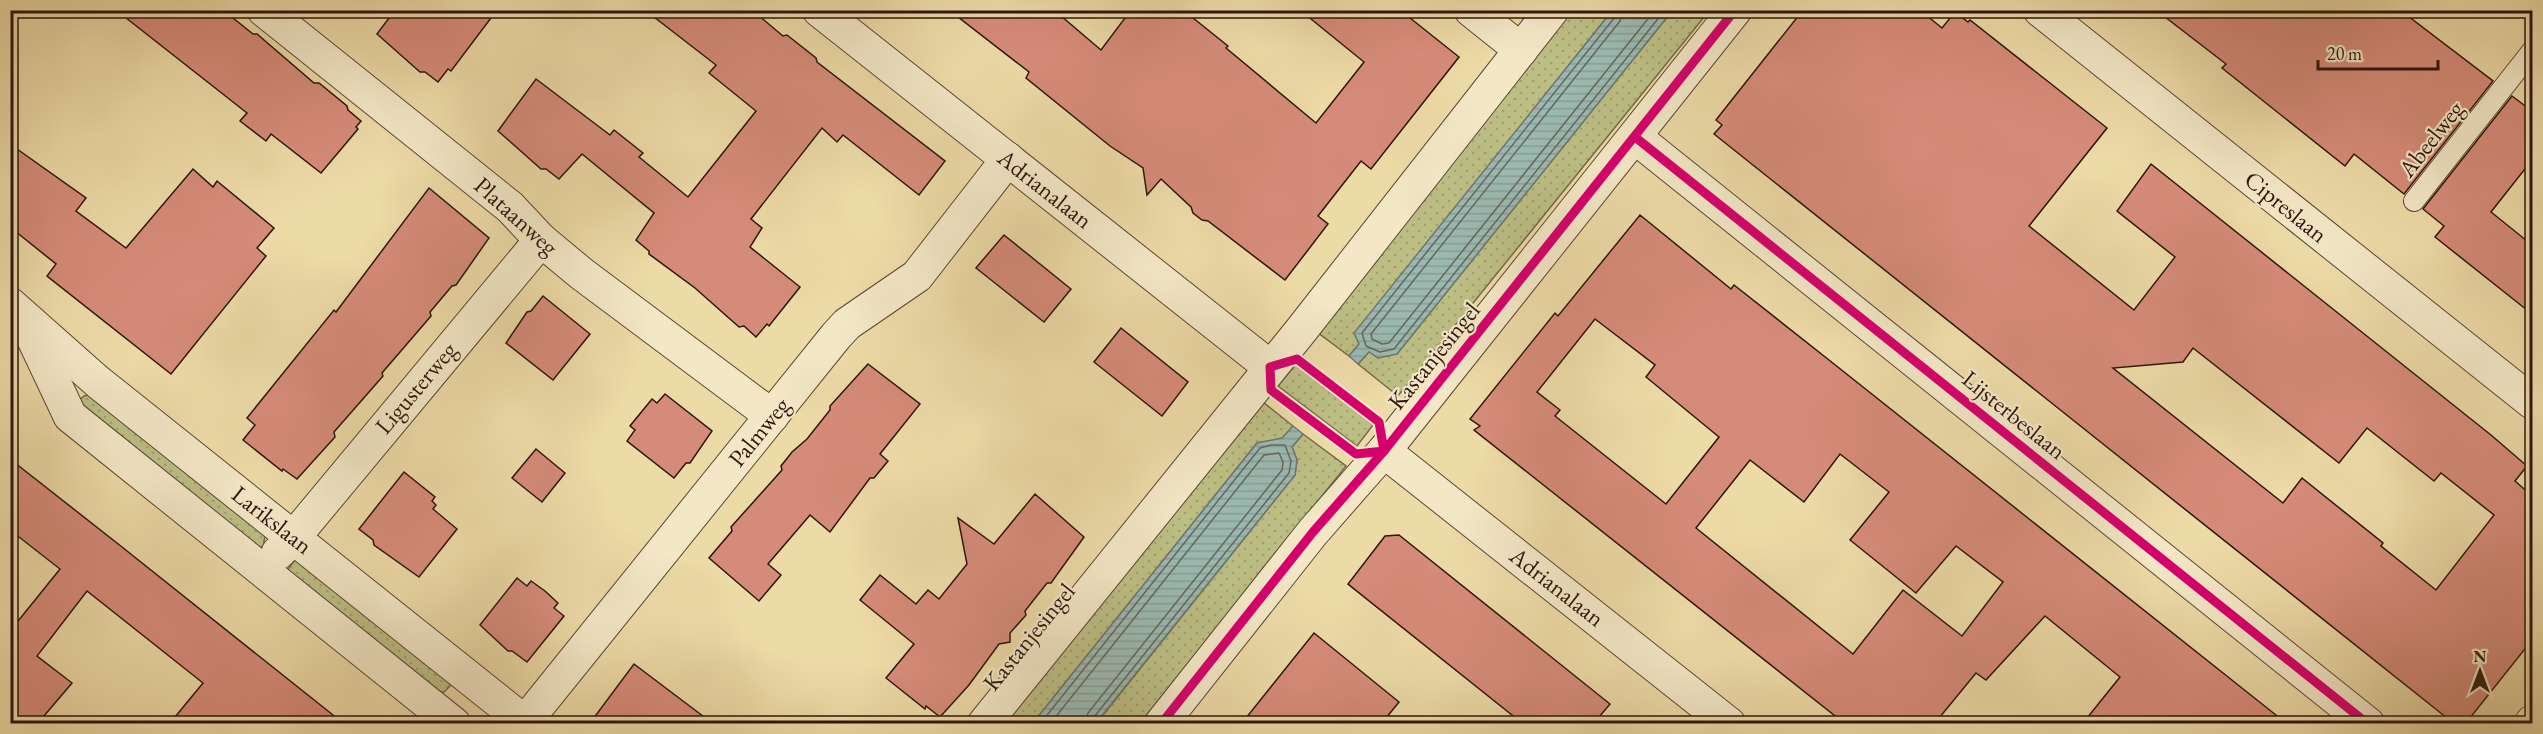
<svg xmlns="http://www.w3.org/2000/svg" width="2543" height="734" viewBox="0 0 2543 734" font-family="'EB Garamond',serif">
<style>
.grass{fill:url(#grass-dots);stroke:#756a48;stroke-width:1.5}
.water{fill:url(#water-rules);stroke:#6f776f;stroke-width:1.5}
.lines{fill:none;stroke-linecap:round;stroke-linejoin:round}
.shore{stroke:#64675e;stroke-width:1.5}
.building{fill:#d58b79;stroke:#2e150c;stroke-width:1.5;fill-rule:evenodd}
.service-casing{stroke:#5e4633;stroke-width:22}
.minor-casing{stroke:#5e4633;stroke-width:35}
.tertiary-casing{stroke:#5e4633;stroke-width:35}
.service{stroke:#f3e7c6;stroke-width:20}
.minor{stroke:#f3e7c6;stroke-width:33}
.tertiary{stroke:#f3e7c6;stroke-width:33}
.cycleway-casing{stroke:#f3e7c6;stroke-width:13}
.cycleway{stroke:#d6006c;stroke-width:9}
.labels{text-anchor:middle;stroke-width:4.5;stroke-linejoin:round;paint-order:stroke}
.street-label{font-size:24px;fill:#2e150c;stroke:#f3e7c6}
</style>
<defs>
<pattern id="grass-dots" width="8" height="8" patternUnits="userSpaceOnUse" patternTransform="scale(1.5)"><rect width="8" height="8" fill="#bcbe84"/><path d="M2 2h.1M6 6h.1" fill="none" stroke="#a2a271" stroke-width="1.8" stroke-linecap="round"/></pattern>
<pattern id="water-rules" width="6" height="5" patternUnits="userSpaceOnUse" patternTransform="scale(1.5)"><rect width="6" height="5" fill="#9bb9b1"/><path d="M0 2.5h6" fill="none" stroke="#869e97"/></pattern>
</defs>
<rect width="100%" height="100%" fill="#ecdaa7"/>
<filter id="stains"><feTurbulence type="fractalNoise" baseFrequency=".00333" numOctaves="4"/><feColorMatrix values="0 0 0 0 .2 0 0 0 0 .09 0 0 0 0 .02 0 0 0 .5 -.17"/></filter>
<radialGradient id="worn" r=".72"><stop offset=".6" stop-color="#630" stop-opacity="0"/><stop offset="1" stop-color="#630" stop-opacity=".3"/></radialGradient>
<g class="grass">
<path d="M 1570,11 L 1612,11 L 1355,333 L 1359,344 L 1349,356 L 1317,332 Z"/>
<path d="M 1672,11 L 1709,11 L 1398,396 L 1358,364 L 1369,352 L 1397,354 Z"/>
<path d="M 1295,365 L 1373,425 L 1357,446 L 1278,386 Z"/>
<path d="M 92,394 L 266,531 L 263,547 L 253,547 L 77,402 L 84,396 Z"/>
<path d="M 1263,402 L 1293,426 L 1282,439 L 1257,443 L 1033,723 L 1003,724 Z"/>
<path d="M 1303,434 L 1346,466 L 1140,723 L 1096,724 L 1295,475 L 1297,460 L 1292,447 Z"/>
<path d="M 303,559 L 448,678 L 450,686 L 444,692 L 434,692 L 288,577 L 288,569 L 294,561 Z"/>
</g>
<g class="water">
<path d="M 1612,11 L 1672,11 L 1397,354 L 1378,358 L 1369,352 L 1358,364 L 1349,356 L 1359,344 L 1354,333 Z"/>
<path d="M 1293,426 L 1303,434 L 1292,447 L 1297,460 L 1295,475 L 1096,723 L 1033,723 L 1257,443 L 1282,438 Z"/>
</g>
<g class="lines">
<g class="shore">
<path d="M 1616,10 L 1615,17 L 1362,333 L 1366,346 L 1380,352 L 1394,349 L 1665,10"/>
<path d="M 1624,10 L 1620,21 L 1371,334 L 1372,339 L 1382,344 L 1389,343 L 1655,10"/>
<path d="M 1040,724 L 1260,448 L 1271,445 L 1285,445 L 1291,461 L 1289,473 L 1094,717 L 1092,724"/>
<path d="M 1050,724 L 1264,455 L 1279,453 L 1283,462 L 1282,470 L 1088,713 L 1085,724"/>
</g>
</g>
<g class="building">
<path d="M 116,10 L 223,10 L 253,34 L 257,34 L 314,83 L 319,83 L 347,106 L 348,110 L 361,121 L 356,127 L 358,129 L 321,173 L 271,134 L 266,141 L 240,121 L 247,113 Z"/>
<path d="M 395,10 L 497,10 L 451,71 L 448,69 L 438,82 L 425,72 L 420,72 L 377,34 Z"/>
<path d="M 645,10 L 752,10 L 783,36 L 787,35 L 816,58 L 817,62 L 945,161 L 919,195 L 843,135 L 837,142 L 822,128 L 751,219 L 762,228 L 750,247 L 800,287 L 769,326 L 767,324 L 756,337 L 744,326 L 739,327 L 695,288 L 649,254 L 649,251 L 636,240 L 654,213 L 582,154 L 559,179 L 546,169 L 541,169 L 498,131 L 536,79 L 610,135 L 614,130 L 643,153 L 639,157 L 688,197 L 756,111 L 709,73 L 716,65 Z"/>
<path d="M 949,10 L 1054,10 L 1101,50 L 1131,10 L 1183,10 L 1228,46 L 1226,48 L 1316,123 L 1364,62 L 1300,10 L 1400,10 L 1459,57 L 1371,169 L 1361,161 L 1318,216 L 1328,224 L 1285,280 L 1208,221 L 1202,220 L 1193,213 L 1191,207 L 1161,179 L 1147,195 L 1143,168 L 1110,146 L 1026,78 L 1029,72 Z"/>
<path d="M 1803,10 L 1920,10 L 1942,28 L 1955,12 L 1968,22 L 1970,20 L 2107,128 L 2029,226 L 2134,310 L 2175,257 L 2117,211 L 2151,164 L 2491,435 L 2527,466 L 2515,481 L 2532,496 L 2532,640 L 2466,723 L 2457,716 L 2452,722 L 1714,134 L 1722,125 L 1716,120 ZM 2193,348 L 2339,463 L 2367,428 L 2434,481 L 2441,473 L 2494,515 L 2436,590 L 2381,546 L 2383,543 L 2302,478 L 2283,503 L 2113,368 L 2183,362 Z"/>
<path d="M 2156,10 L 2400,10 L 2493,81 L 2404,194 L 2354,154 L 2345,166 L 2222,68 L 2226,64 Z"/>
<path d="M 2512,96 L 2532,111 L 2532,160 L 2491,212 L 2532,245 L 2532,314 L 2435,237 L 2444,226 L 2423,209 Z"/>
<path d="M 10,144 L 86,198 L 76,211 L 126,248 L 193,169 L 213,187 L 217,181 L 274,228 L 257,248 L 266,256 L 171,374 L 47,276 L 56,264 L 10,227 Z"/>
<path d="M 429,188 L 489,238 L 456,285 L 452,286 L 430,312 L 431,316 L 382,373 L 383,376 L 334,432 L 335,437 L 297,479 L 283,469 L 282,471 L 243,440 L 255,425 L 247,418 L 334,310 L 336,312 Z"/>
<path d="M 1640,215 L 1731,289 L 1734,285 L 1829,360 L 2286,723 L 2083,723 L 2120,677 L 2045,616 L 1986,680 L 1976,673 L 1935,723 L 1844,723 L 1474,430 L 1480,426 L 1470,419 L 1555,313 L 1558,316 ZM 1595,319 L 1655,365 L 1646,377 L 1719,437 L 1666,504 L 1555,416 L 1560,410 L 1537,392 ZM 1840,454 L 1889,492 L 1850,540 L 1916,593 L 1956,546 L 2003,582 L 1962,636 L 1903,590 L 1853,654 L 1696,528 L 1750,460 L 1804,502 Z"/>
<path d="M 1004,235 L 1071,289 L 1044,322 L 976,268 Z"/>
<path d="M 543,296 L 590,334 L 553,380 L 506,343 L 527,312 L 531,311 Z"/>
<path d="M 1121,328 L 1188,382 L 1162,416 L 1094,362 Z"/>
<path d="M 868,364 L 920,404 L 880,454 L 888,461 L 874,478 L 870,478 L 830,532 L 810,515 L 768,564 L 781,575 L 759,601 L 709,558 L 732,531 L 731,527 L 782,470 L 781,466 L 792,452 L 807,439 L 830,410 L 830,406 Z"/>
<path d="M 665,394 L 712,431 L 690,463 L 686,463 L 674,478 L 627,441 L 635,430 L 630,426 L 652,399 L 657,403 Z"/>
<path d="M 536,449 L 565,473 L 542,502 L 512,478 Z"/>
<path d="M 10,459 L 122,547 L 343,723 L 170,723 L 203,683 L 87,591 L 37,656 L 72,683 L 38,723 L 10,723 L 10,631 L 60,569 L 10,530 Z"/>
<path d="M 404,472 L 435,497 L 432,501 L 436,505 L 433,509 L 457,529 L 419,577 L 374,545 L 373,540 L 359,529 Z"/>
<path d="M 1035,494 L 1084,537 L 1051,583 L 1047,583 L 1025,611 L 1026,615 L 1010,633 L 1010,642 L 999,644 L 969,685 L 940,717 L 926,706 L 925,709 L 886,678 L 914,644 L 860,600 L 880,575 L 916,604 L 928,590 L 939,599 L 967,564 L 958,518 L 994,544 Z"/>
<path d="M 1399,535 L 1610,704 L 1594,723 L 1522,723 L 1348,584 L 1385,536 Z"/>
<path d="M 517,578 L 527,586 L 531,581 L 545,591 L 558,603 L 554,608 L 564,616 L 527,662 L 512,651 L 508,651 L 480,625 Z"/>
<path d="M 1314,633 L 1399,702 L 1382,723 L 1242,723 Z"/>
<path d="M 634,664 L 712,723 L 590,723 Z"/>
</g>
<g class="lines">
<g class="service-casing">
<path id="service" d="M 2414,201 L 2532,51"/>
</g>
<g class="minor-casing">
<g id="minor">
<path d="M 264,10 L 510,207 L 541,240 L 582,274 L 772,416"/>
<path d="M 1471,10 L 1521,50"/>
<path d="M 2040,10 L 2532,402"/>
<path d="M 1635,137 L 2368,724"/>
<path d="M 10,304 L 98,382 L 527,724"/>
<path d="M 27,325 L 70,416 L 454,724"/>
<path d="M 1384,451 L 1729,724"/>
<path d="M 278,553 L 294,537 L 541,240"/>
<path d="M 525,722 L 836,336 L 847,324 L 917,276 L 1008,159"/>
<path d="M 2531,724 L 2532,722"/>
</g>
</g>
<g class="tertiary-casing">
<g id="tertiary">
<path d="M 819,10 L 1270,367"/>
<path d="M 984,724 L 1303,328 L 1552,10"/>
<path d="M 1161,724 L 1313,532 L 1384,451 L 1735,10"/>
</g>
</g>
<use href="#service" class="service"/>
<use href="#minor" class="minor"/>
<use href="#tertiary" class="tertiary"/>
<g class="cycleway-casing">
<g id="cycleway">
<path d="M 1635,137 L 2368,724"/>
<path d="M 1297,359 L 1379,422 L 1384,451 L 1356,454 L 1271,390 L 1270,367 Z"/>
<path d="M 1161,724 L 1313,532 L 1384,451 L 1735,10"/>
</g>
</g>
<use href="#cycleway" class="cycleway"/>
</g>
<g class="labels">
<g class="street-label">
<text transform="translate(2431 139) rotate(-52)" y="8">Abeelweg</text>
<text transform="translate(1045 189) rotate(38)" y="8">Adrianalaan</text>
<text transform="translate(2286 207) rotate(39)" y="8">Cipreslaan</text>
<text transform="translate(516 216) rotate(42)" y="8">Plataanweg</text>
<text transform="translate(1434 356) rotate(-51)" y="8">Kastanjesingel</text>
<text transform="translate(416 388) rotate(-50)" y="8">Ligusterweg</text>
<text transform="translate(2014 415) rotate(39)" y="8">Lijsterbeslaan</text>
<text transform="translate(759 432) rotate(-51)" y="8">Palmweg</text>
<text transform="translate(272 520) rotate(38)" y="8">Larikslaan</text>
<text transform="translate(1557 587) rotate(38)" y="8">Adrianalaan</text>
<text transform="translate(1029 637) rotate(-51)" y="8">Kastanjesingel</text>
</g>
</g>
<rect width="2543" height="734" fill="none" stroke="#ecdaa7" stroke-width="36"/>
<rect x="12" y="12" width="2519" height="710" fill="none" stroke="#2e150c" stroke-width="3"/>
<rect x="18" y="18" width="2507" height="698" fill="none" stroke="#2e150c" stroke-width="1.5"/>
<g transform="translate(2480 671)" stroke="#f3e7c6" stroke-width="4.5" paint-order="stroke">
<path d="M0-4.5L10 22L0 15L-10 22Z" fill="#2e150c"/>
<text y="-9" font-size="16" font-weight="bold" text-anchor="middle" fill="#2e150c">N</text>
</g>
<path d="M2318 60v9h120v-9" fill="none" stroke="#2e150c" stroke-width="3"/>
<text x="2327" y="60" font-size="18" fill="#2e150c" stroke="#f3e7c6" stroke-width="4.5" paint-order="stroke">20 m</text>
<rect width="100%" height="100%" filter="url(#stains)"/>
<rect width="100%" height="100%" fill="url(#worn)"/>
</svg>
